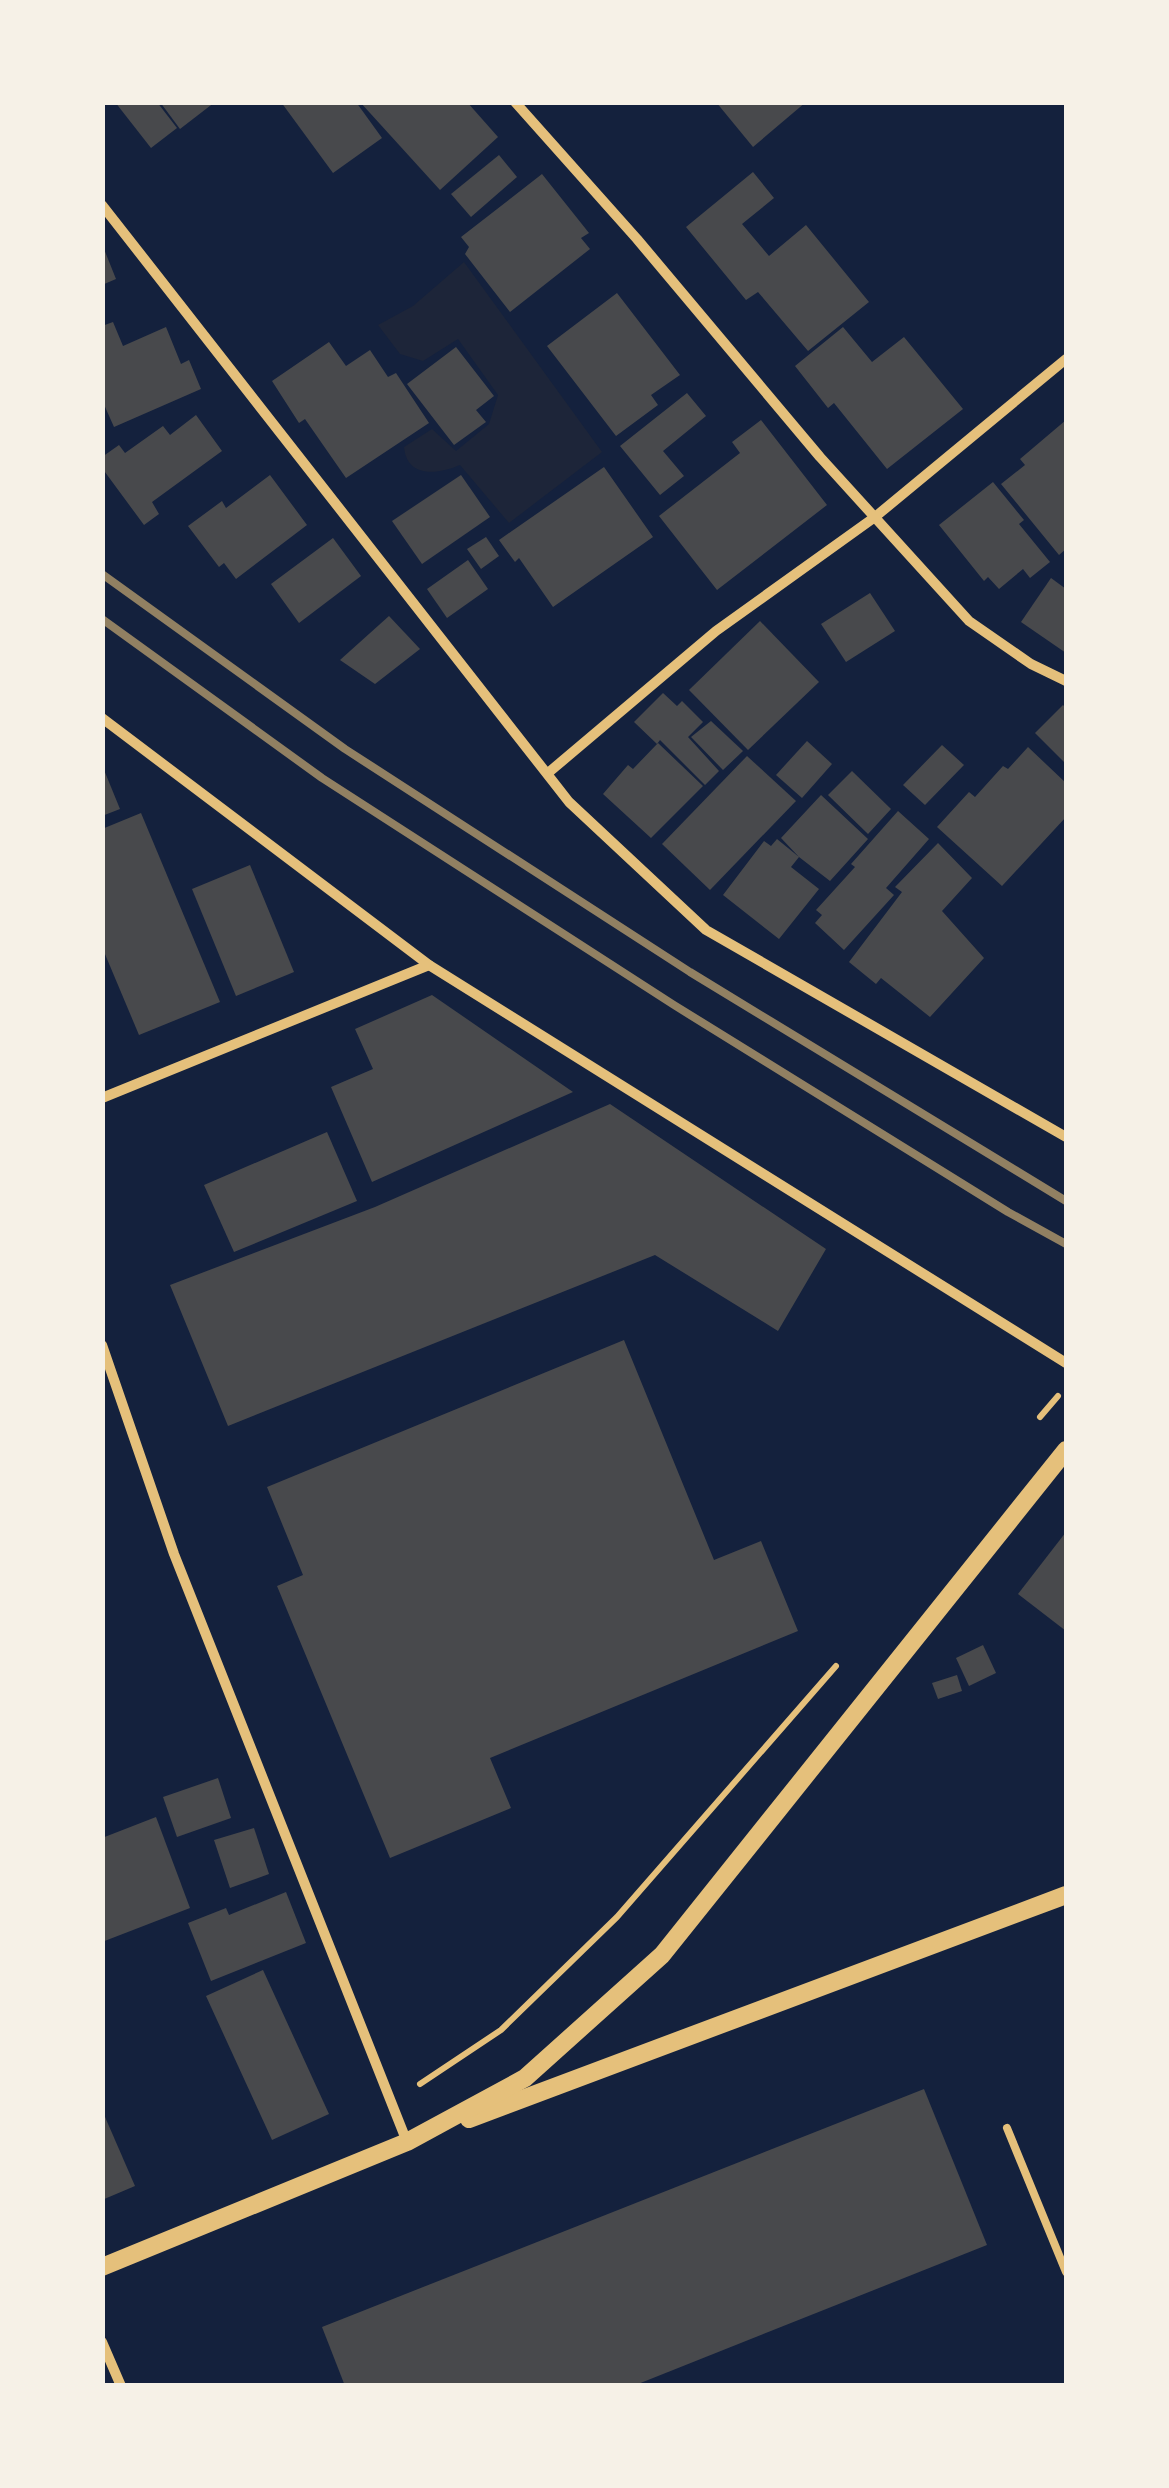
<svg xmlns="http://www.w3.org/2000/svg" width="1169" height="2488" viewBox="0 0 1169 2488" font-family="'Titillium Web',sans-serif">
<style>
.green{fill:#1d2539}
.building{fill:#48494c}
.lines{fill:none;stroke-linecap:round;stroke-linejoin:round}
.path{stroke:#e5c07b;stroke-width:6}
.service{stroke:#e5c07b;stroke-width:8}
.minor{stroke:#e5c07b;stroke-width:10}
.tertiary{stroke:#e5c07b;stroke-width:18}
.rail{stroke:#918062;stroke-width:8}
</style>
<rect width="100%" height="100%" fill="#14213d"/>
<path class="green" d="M 464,262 L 602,452 L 509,523 L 460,465 C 439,474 407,479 404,447 L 432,429 L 456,451 L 489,424 L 498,395 L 458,339 L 423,361 L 400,354 L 378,325 L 413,306 Z"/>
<g class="building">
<path d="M 115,102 L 157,102 L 177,128 L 151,148 Z"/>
<path d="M 160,102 L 215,102 L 180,129 Z"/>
<path d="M 281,102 L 356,102 L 382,138 L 333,173 Z"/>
<path d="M 360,102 L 467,102 L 498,137 L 440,190 Z"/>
<path d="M 716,102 L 806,102 L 753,147 Z"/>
<path d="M 499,155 L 517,177 L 471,217 L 451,194 Z"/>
<path d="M 753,172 L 774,198 L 742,224 L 769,256 L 806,225 L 869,302 L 808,351 L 758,292 L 746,300 L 686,227 Z"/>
<path d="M 542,174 L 589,233 L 581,238 L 590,249 L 510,312 L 465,254 L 469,247 L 461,237 Z"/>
<path d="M 102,244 L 116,279 L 102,285 Z"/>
<path d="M 617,293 L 680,375 L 651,395 L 658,405 L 616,436 L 547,346 Z"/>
<path d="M 113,322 L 123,346 L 166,327 L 181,364 L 189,360 L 201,389 L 114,427 L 102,400 L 102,326 Z"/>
<path d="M 843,327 L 872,362 L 904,337 L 963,409 L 887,469 L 834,403 L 828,408 L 795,366 Z"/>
<path d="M 329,342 L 346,366 L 370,350 L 388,377 L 396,373 L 429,423 L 346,478 L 305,419 L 299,423 L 272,381 Z"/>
<path d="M 456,347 L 494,396 L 476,410 L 486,422 L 454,445 L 407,384 Z"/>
<path d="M 687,393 L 706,416 L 663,451 L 684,476 L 660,495 L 620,446 Z"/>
<path d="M 196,415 L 222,451 L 152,502 L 159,514 L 144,525 L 102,468 L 102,457 L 119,445 L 125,453 L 163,426 L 170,435 Z"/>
<path d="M 761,420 L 827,505 L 717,590 L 659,516 L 740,453 L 732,442 Z"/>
<path d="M 1066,420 L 1066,549 L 1059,555 L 1001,484 L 1025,465 L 1020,459 Z"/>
<path d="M 604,467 L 653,537 L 553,607 L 519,558 L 515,562 L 499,540 Z"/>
<path d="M 270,475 L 307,525 L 236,579 L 224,563 L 219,567 L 188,526 L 222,501 L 226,508 Z"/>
<path d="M 461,475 L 490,517 L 422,564 L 392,521 Z"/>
<path d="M 993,482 L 1024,520 L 1019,524 L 1050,562 L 1030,578 L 1023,569 L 999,589 L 988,577 L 984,581 L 939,525 Z"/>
<path d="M 486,537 L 499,556 L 481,569 L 467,549 Z"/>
<path d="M 333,538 L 361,576 L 299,623 L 271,584 Z"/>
<path d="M 468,560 L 488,589 L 447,618 L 427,589 Z"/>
<path d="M 1051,578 L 1066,589 L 1066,653 L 1021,622 Z"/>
<path d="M 870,593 L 895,631 L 846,662 L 821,624 Z"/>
<path d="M 389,616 L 420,649 L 375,684 L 340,660 Z"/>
<path d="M 760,621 L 819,682 L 748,750 L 689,690 Z"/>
<path d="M 663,693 L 677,706 L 682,701 L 703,722 L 688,737 L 719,771 L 705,785 L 660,740 L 657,744 L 634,722 Z"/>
<path d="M 1063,705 L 1066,708 L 1066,764 L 1035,733 Z"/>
<path d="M 711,721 L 743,751 L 723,770 L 691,737 Z"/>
<path d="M 807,741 L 832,764 L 802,798 L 776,775 Z"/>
<path d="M 658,743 L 703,786 L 651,838 L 603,794 L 628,765 L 633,769 Z"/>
<path d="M 942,745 L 964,765 L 925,805 L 903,785 Z"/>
<path d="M 1028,747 L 1066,783 L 1066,817 L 1002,886 L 937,827 L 969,792 L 975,797 L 1003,766 L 1008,769 Z"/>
<path d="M 747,756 L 796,801 L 710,890 L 662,844 Z"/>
<path d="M 102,765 L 120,809 L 102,816 Z"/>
<path d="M 852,771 L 891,809 L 868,834 L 828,795 Z"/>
<path d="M 821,795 L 868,839 L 830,881 L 799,857 L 791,867 L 819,889 L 779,939 L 723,895 L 764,841 L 771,846 L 777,839 L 799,857 L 781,838 Z"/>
<path d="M 898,811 L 929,839 L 886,888 L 894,895 L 844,950 L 815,923 L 822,915 L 816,910 L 855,867 L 851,864 Z"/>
<path d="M 141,813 L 220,1002 L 139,1035 L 102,947 L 102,829 Z"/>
<path d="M 938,843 L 972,878 L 942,911 L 984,958 L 930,1017 L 881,978 L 876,984 L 849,962 L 902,892 L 895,887 Z"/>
<path d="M 250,865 L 294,972 L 236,996 L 192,889 Z"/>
<path d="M 432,995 L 573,1092 L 372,1182 L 331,1087 L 373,1069 L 355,1029 Z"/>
<path d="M 610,1104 L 826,1249 L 778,1331 L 655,1255 L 228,1426 L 170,1285 L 375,1207 Z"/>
<path d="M 327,1132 L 357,1201 L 234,1252 L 204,1185 Z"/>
<path d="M 624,1340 L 714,1560 L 761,1541 L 798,1631 L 490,1758 L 511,1808 L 390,1858 L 277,1586 L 303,1575 L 267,1487 Z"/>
<path d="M 1066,1532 L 1066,1631 L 1018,1594 Z"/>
<path d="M 983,1645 L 996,1673 L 969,1686 L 956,1658 Z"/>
<path d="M 957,1675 L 962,1691 L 938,1699 L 932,1683 Z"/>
<path d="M 218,1778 L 231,1818 L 177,1837 L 163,1797 Z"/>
<path d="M 156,1817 L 190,1908 L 102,1942 L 102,1838 Z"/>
<path d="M 254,1828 L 269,1874 L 230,1888 L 214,1840 Z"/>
<path d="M 286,1892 L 306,1943 L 211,1981 L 188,1923 L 226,1908 L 229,1915 Z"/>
<path d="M 263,1970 L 329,2114 L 272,2140 L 206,1996 Z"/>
<path d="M 924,2089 L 987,2245 L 633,2386 L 345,2386 L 322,2327 Z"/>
<path d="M 102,2110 L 135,2186 L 102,2200 Z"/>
</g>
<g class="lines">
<g class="path">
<path d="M 1040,1417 L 1058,1396"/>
<path d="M 420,2084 L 501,2030 L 617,1917 L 836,1666"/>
</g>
<path class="service" d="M 1007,2128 L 1066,2272"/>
<g class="minor">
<path d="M 515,102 L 637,239 L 820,457 L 969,621 L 1031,664 L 1066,681"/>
<path d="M 102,205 L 569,802 L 706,930 L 1066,1137"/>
<path d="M 102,718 L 429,965 L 1066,1363"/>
<path d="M 548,773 L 716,631 L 875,517 L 1066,359"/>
<path d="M 102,1098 L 429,965"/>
<path d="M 102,1345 L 174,1554 L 407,2142"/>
<path d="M 102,2342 L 121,2386"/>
</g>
<g class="tertiary">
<path d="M 469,2119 L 1066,1895"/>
<path d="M 102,2267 L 407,2142 L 525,2078 L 662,1955 L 1066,1450"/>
</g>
<g class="rail">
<path d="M 102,574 L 345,749 L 690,972 L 1066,1201"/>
<path d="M 102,619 L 322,778 L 674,1005 L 1008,1212 L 1066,1244"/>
</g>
</g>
<rect width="1169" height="2488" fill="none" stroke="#f6f1e7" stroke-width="210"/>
</svg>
